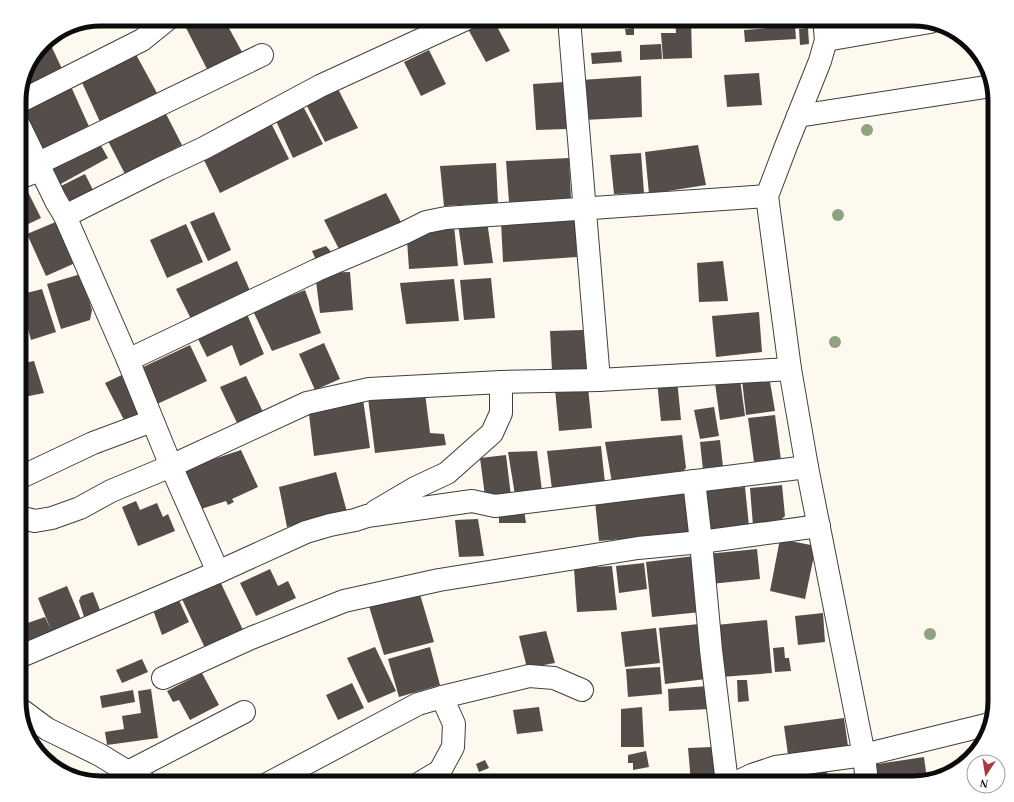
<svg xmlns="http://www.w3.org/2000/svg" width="1014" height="802" viewBox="0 0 1014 802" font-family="Georgia,serif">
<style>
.building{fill:#544d4a}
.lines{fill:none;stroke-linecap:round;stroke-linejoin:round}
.minor-casing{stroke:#3f3f3f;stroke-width:24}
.minor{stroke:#fff;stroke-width:22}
.tree{fill:#8ea37f}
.rim{fill:none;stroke:#0c0c0c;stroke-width:5}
</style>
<rect width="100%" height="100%" fill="#fdf9ee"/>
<g class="building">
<path d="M 184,19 L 224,19 L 242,52 L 208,71 L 182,20 Z"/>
<path d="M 241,19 L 260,19 L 245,27 Z"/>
<path d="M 493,19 L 510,51 L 486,62 L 468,29 Z"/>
<path d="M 675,19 L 691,19 L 692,58 L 663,59 L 661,33 L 676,33 Z"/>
<path d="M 795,26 L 796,39 L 745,42 L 744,30 Z"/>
<path d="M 634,28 L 634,35 L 626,35 L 625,29 Z"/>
<path d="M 808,28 L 809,44 L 800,45 L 799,29 Z"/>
<path d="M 48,39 L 63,71 L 20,91 L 27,65 Z"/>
<path d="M 661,44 L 662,59 L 640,60 L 640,45 Z"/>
<path d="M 133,49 L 157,93 L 101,124 L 79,76 Z"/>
<path d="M 429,50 L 446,84 L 421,96 L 404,62 Z"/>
<path d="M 621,51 L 622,62 L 592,64 L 591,53 Z"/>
<path d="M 759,73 L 762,105 L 727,107 L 724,75 Z"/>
<path d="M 641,76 L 642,117 L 584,120 L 581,80 Z"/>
<path d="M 69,82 L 91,131 L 43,153 L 21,105 Z"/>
<path d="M 564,82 L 567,129 L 536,130 L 533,84 Z"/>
<path d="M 338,89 L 358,128 L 325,142 L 306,104 Z"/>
<path d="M 304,108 L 323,144 L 293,158 L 276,121 Z"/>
<path d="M 164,110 L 182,145 L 125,174 L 107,139 Z"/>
<path d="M 271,123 L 289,159 L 220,193 L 202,156 Z"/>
<path d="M 19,142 L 28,163 L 19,166 Z"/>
<path d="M 99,142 L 108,158 L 57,186 L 47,168 Z"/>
<path d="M 698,145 L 706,185 L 649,194 L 645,152 Z"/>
<path d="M 641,153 L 644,193 L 614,194 L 610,155 Z"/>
<path d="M 569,158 L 571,199 L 509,202 L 506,161 Z"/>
<path d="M 496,163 L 498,203 L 444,206 L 440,166 Z"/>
<path d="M 85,174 L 93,190 L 71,203 L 61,186 Z"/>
<path d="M 22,180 L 41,218 L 22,227 L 19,221 L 19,181 Z"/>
<path d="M 386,193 L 402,224 L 340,251 L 324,220 Z"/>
<path d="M 214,212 L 231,250 L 208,261 L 190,222 Z"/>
<path d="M 575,218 L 577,257 L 503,262 L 501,221 Z"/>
<path d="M 58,221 L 73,256 L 73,264 L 46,276 L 27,234 Z"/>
<path d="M 487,221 L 493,263 L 464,265 L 458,224 Z"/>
<path d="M 186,224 L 203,262 L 167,278 L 150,240 Z"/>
<path d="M 454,225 L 458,266 L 409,269 L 407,240 L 441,226 Z"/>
<path d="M 326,246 L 334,255 L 317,262 L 312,251 Z"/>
<path d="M 237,261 L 251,293 L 192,321 L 176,289 Z"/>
<path d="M 723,261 L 728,301 L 699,302 L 697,263 Z"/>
<path d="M 350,272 L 353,310 L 320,313 L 315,273 Z"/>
<path d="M 81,274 L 92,310 L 90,320 L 61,329 L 47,284 Z"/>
<path d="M 491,278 L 495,318 L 464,320 L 460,280 Z"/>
<path d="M 454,279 L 459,321 L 406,324 L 400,283 Z"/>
<path d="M 42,289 L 56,332 L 31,340 L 19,295 Z"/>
<path d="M 305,290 L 321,333 L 272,351 L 253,311 Z"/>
<path d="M 759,312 L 762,352 L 716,357 L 712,316 Z"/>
<path d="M 247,314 L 264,354 L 240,366 L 232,345 L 207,357 L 197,337 Z"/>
<path d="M 583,330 L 587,370 L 552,371 L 550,331 Z"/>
<path d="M 324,343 L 340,379 L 315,390 L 299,354 Z"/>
<path d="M 190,345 L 207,381 L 155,405 L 139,369 Z"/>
<path d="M 34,361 L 44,393 L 24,397 L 19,382 L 19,364 Z"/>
<path d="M 126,373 L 144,412 L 124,420 L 105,383 Z"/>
<path d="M 246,376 L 263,412 L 237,423 L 220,387 Z"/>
<path d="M 769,376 L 775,411 L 746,415 L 742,380 Z"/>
<path d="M 677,379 L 681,420 L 661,421 L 657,381 Z"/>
<path d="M 740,379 L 745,416 L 720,420 L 715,383 Z"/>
<path d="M 588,387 L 592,428 L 559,431 L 555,389 Z"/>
<path d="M 425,393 L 430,433 L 444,434 L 446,445 L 375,453 L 368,398 Z"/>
<path d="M 363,399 L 370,448 L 314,456 L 308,406 Z"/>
<path d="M 714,407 L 719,436 L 700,439 L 694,410 Z"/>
<path d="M 775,415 L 781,460 L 754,462 L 748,418 Z"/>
<path d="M 682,435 L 686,468 L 680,475 L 612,483 L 605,442 Z"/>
<path d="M 720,440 L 723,467 L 703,470 L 700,442 Z"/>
<path d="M 601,446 L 605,483 L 552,489 L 547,451 Z"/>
<path d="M 241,450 L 258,487 L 232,499 L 234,502 L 228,505 L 226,501 L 201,509 L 184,469 Z"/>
<path d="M 537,451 L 542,491 L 515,495 L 508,452 Z"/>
<path d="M 506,455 L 511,496 L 485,496 L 480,458 Z"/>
<path d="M 336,472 L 347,512 L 287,527 L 279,487 Z"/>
<path d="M 782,485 L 785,516 L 776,524 L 753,526 L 750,488 Z"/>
<path d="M 745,487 L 749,526 L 705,530 L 701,490 Z"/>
<path d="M 687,492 L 692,533 L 599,541 L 595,501 Z"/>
<path d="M 136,501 L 140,510 L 157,503 L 163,517 L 168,514 L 175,531 L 138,546 L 122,507 Z"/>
<path d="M 524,510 L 526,523 L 499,523 L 499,512 Z"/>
<path d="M 478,519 L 484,556 L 459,557 L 455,520 Z"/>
<path d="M 780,539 L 816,546 L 805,599 L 770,591 Z"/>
<path d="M 757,549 L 760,579 L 710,584 L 707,554 Z"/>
<path d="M 694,556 L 701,612 L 652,617 L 646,562 Z"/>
<path d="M 644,563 L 647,589 L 619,593 L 616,566 Z"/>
<path d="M 612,566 L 617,610 L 577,612 L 574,568 Z"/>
<path d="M 270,569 L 278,586 L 288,581 L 296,598 L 256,616 L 240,583 Z"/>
<path d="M 219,579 L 243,630 L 205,648 L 181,597 Z"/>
<path d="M 67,586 L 82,622 L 27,646 L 19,630 L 19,626 L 45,617 L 51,630 L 38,598 Z"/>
<path d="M 419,591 L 434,642 L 384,655 L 368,603 Z"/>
<path d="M 93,592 L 102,615 L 85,620 L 79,601 L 81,596 Z"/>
<path d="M 178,598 L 189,622 L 162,635 L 153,610 Z"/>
<path d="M 823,613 L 825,642 L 798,645 L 795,616 Z"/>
<path d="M 767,620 L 772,673 L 721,677 L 716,625 Z"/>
<path d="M 699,624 L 706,679 L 665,684 L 659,628 Z"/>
<path d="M 656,628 L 660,663 L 625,667 L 621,632 Z"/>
<path d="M 546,631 L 555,663 L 527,668 L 519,636 Z"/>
<path d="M 375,647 L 396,691 L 368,703 L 347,658 Z"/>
<path d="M 430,647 L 440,685 L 399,697 L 388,659 Z"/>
<path d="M 784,647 L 785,658 L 789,658 L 791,671 L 775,672 L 773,648 Z"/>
<path d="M 142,659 L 148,672 L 122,683 L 116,670 Z"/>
<path d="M 660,667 L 662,694 L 628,697 L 626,669 Z"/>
<path d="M 202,673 L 219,705 L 190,720 L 179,700 L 173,702 L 167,691 Z"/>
<path d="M 737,680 L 747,680 L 749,701 L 738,702 Z"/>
<path d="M 352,683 L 364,708 L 338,720 L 326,695 Z"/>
<path d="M 708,686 L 710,709 L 669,711 L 668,689 Z"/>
<path d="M 151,689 L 158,738 L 107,745 L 105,732 L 124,729 L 122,716 L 141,713 L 138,691 Z"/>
<path d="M 133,690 L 135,702 L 102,708 L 100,696 Z"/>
<path d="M 539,707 L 543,731 L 517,734 L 513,710 Z"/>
<path d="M 642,707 L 644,747 L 621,747 L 621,709 Z"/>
<path d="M 844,718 L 848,746 L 788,755 L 784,726 Z"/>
<path d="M 712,747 L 715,779 L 691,782 L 688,748 Z"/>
<path d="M 646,751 L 649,767 L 633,770 L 633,763 L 628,763 L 628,755 Z"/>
<path d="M 924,757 L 927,780 L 913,783 L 874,783 L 871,765 Z"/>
<path d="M 485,760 L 489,768 L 479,772 L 476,764 Z"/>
<path d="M 826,767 L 829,783 L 772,783 L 770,774 Z"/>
</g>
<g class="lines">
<g class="minor-casing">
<g id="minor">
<path d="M 569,19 L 599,380"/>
<path d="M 824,19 L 826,40 L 820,61 L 786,146 L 767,196 L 790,369 L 807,467 L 864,755 L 867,783"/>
<path d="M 826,40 L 930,22"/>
<path d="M 19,102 L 142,40 L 168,19"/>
<path d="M 798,116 L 992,86"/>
<path d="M 19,125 L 56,201 L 65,216 L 128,360 L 171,466 L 218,572"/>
<path d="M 37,164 L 262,55"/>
<path d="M 19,178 L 40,170"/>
<path d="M 65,216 L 159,169 L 204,148 L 320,86 L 466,19"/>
<path d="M 128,360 L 317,270 L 404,233 L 426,222 L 446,218 L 767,196"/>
<path d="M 19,478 L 93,443 L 152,421"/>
<path d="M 694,481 L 701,542 L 711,650 L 727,783"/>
<path d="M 376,511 L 415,488 L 447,473 L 492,433 L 501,413 L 501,382"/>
<path d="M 19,517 L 35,521 L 52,518 L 80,508 L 111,491 L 171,466 L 307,403 L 369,389 L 501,382 L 599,380 L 790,369"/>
<path d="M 19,657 L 218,572 L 306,532 L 330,525 L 355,520 L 367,516 L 472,501 L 495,506 L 807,467"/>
<path d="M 163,678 L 251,638 L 344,601 L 439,580 L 638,548 L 701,542 L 819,526"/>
<path d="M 20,709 L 47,729 L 100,755 L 146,783"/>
<path d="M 128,772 L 244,712"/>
<path d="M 269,783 L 418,704 L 442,697 L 529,676 L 554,678 L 582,690"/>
<path d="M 420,783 L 440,771 L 453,747 L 454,724 L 442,697"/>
<path d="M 735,783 L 752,775 L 776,767 L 864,755 L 990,724"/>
</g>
</g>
<use href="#minor" class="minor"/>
</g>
<g class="tree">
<circle cx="867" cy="130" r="6"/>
<circle cx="838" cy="215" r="6"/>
<circle cx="835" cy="342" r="6"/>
<circle cx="930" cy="634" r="6"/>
</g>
<path d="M0 0H1014V802H0ZM101 26H913A75 75 0 0 1 988 101V701A75 75 0 0 1 913 776H101A75 75 0 0 1 26 701V101A75 75 0 0 1 101 26Z" fill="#fff" fill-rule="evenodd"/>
<path class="rim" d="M101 26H913A75 75 0 0 1 988 101V701A75 75 0 0 1 913 776H101A75 75 0 0 1 26 701V101A75 75 0 0 1 101 26Z"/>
<g transform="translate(986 774) rotate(192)"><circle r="19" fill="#ffffff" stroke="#9e9e9e"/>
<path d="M0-3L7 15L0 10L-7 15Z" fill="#ac3541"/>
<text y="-6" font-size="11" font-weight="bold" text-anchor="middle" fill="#0c0c0c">N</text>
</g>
</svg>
